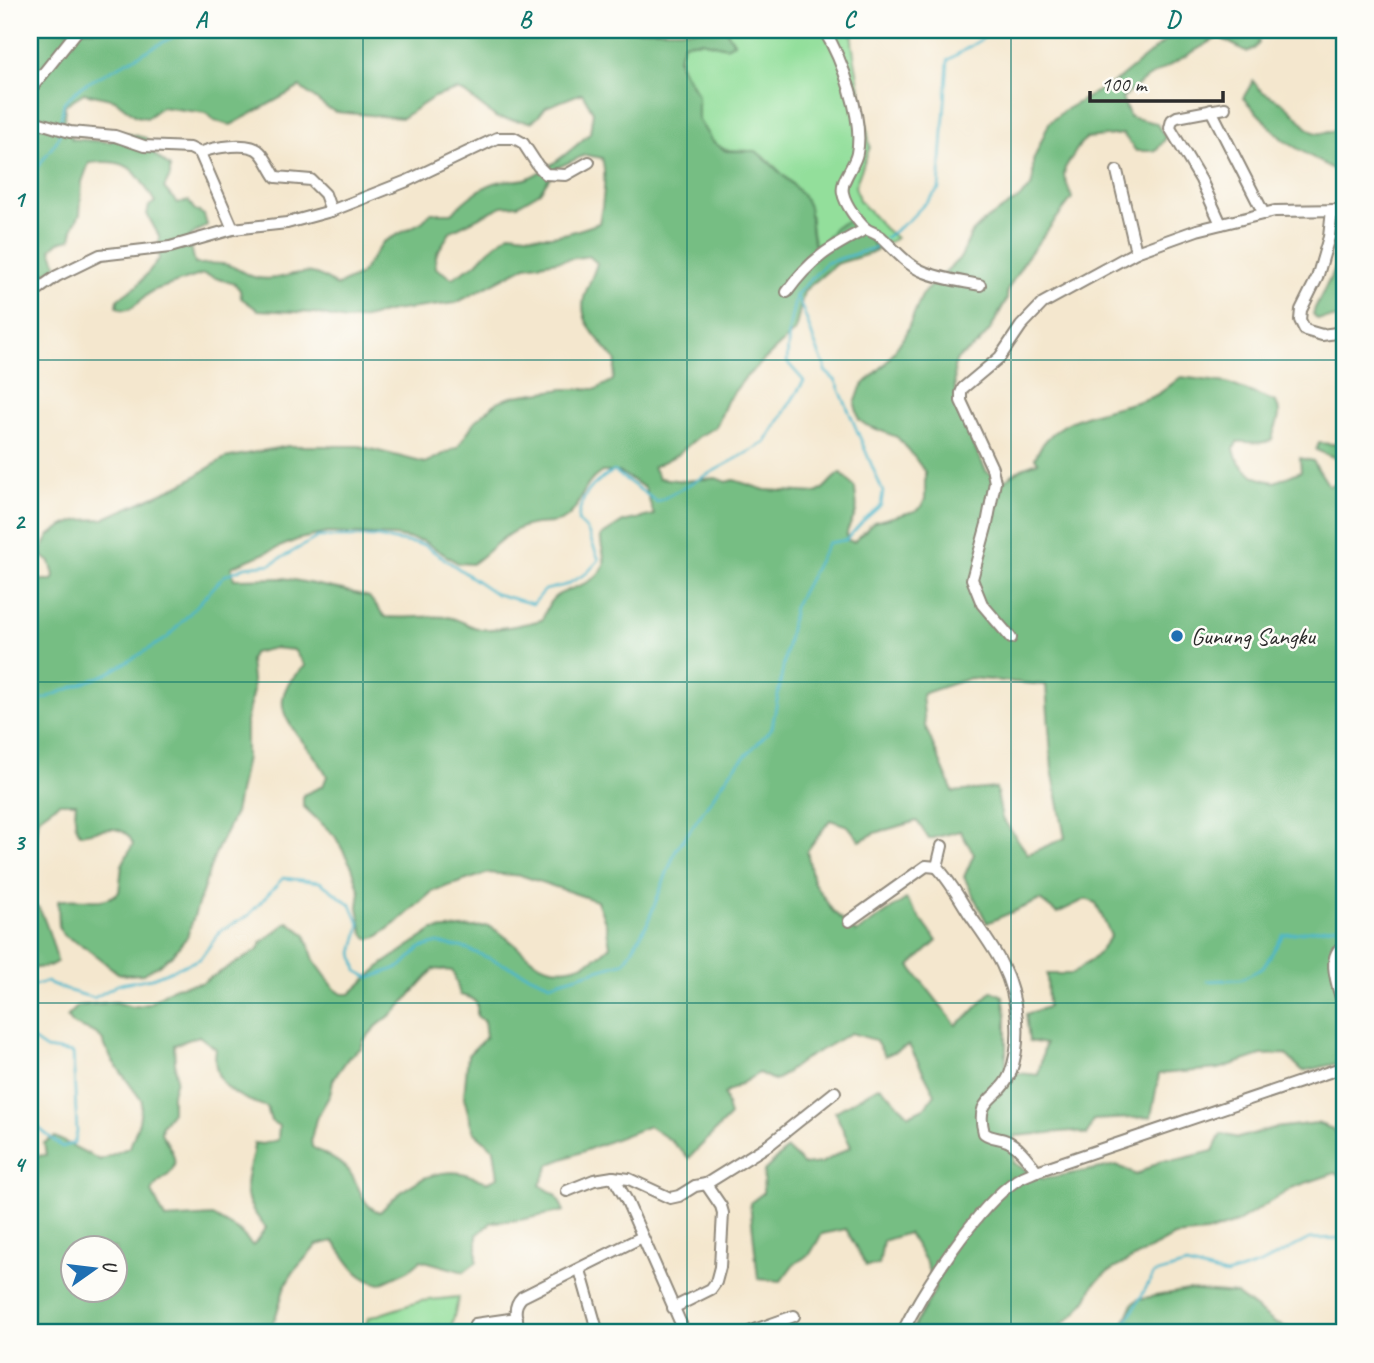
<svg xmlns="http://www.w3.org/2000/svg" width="1374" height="1363" viewBox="0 0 1374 1363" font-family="Caveat,sans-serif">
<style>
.green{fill:#93df9b;stroke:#5f8563;stroke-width:2}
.forest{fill:#76be83;stroke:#507457;stroke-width:2;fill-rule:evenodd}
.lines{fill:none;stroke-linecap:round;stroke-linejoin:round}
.stream{stroke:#4db7cb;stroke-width:2.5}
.street-casing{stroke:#90897c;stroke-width:14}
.street{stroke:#fff;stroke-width:10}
.grid{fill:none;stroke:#0f766e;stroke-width:2;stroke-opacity:0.55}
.poi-dot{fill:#1f6fb2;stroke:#fdfcf7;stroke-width:2.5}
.labels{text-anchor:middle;stroke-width:5;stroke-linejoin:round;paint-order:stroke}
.poi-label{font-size:24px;fill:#2b2b2b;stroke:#fdfcf7;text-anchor:start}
.neatline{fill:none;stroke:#0f766e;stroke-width:2.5}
.grid-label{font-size:23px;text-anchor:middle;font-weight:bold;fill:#0f766e}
</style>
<rect width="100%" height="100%" fill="#fdfcf7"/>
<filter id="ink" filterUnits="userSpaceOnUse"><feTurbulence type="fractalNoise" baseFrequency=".0143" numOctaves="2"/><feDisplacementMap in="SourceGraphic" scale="14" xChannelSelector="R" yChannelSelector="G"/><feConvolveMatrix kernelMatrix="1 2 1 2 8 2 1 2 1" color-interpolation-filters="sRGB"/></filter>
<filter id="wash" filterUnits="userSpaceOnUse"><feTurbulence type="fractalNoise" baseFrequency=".00686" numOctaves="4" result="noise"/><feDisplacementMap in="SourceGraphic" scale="28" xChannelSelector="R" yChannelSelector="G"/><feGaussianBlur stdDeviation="1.57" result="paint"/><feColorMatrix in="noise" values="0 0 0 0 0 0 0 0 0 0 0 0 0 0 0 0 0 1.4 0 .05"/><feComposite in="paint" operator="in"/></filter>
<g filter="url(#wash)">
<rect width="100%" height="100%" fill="#f4e7ce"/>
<g class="green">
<path d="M 726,30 L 844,30 L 853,36 L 852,43 L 870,147 L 855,186 L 859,200 L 884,228 L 896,238 L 876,250 L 871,240 L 835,227 L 825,243 L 815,245 C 810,233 812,212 807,203 C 797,189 775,165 762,156 C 746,144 727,158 712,141 C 707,136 700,125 698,118 C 696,109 701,100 696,91 C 684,69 674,69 683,43 L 702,41 L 726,47 L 734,42 Z"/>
<path d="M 459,1297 L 451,1328 L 456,1333 L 434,1333 L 420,1329 L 365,1330 L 368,1318 L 421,1301 Z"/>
</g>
<g class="forest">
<path d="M 42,30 L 726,30 L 734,43 L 726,47 L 702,41 L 684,43 L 678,58 L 680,66 L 698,95 L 698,119 L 712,141 L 726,151 L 756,151 C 768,161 805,193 809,207 C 812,220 809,232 815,245 L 824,243 L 835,227 L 849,220 L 871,240 L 876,250 L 866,255 L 836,264 L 804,291 L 795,331 L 745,378 L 727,401 L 716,427 L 698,437 L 677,455 L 653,467 L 659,478 L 684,481 L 716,478 L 726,482 L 734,480 L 765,490 L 816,493 C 827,489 830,478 841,473 L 855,488 C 855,495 858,505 856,512 C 853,523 845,528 847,540 L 854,542 L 874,522 L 915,511 L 922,506 L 925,499 L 925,472 L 909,450 L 897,437 L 866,425 L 859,420 L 855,404 L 861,387 L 885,364 L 895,350 L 905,335 L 923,293 L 961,257 L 971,234 L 983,222 L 1018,199 L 1031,187 L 1033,178 L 1033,161 L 1049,123 L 1063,111 L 1119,79 L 1165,41 L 1184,30 L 1257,30 L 1259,43 L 1254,49 L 1247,52 L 1219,37 L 1144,80 L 1122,98 L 1130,117 L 1156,123 L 1166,138 L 1156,151 L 1136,151 L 1123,134 L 1087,138 L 1081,143 L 1065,168 L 1064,176 L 1072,198 L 1025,260 L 1007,291 L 1007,299 L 990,330 L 978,344 L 957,359 L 954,367 L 955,390 L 962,420 L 986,471 L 1003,481 L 1022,468 L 1038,462 L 1035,458 C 1055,410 1113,413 1154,396 C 1164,392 1172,383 1181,377 L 1227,383 L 1276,402 C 1284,417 1274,425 1272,440 C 1262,445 1249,441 1237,442 L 1234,449 C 1238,469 1256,480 1275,482 L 1301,471 L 1300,458 L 1313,461 L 1329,486 L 1344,479 L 1344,1062 L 1303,1071 L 1285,1054 L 1261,1055 L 1219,1069 L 1159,1074 L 1151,1117 L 1093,1120 L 1087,1135 L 1072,1131 L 1015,1136 L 1013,1163 L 1043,1179 L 1117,1165 L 1136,1175 L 1162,1160 L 1176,1160 L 1213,1151 L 1221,1134 L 1238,1138 L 1274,1128 L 1317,1123 L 1333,1129 L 1342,1140 L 1344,1140 L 1344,1178 L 1335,1173 L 1294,1187 L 1236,1223 L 1206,1233 L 1174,1236 L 1106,1273 L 1094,1284 L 1087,1299 L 1075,1314 L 1051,1333 L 910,1333 L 935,1290 L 925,1260 L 908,1233 L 883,1241 L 879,1265 L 866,1266 L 846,1229 L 822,1234 L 810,1254 L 793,1265 L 781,1281 L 758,1279 L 750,1203 L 763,1193 L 764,1171 L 787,1149 L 804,1165 L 821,1163 L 851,1147 L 835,1112 L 880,1086 L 909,1115 L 924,1108 L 935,1094 L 909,1045 L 885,1056 L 875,1040 L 851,1033 L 803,1060 L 775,1081 L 759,1073 L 724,1094 L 730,1116 L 689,1158 L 670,1140 L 649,1126 L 550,1164 L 540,1185 L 556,1195 L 564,1211 L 520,1220 L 492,1222 L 477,1235 L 477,1262 L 464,1272 L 421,1260 L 408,1271 L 380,1284 C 353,1277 350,1261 333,1241 L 317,1245 L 294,1271 L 285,1286 L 275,1319 L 266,1333 L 30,1333 L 30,1157 L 46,1155 L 44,1143 L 55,1137 L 100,1160 L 130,1147 L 139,1122 L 142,1101 L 112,1060 L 101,1038 L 95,1033 L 72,1024 L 67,1017 L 78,1006 L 116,1002 L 132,1007 L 148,1004 L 175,987 L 201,983 L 258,950 L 262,942 L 288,922 L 305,934 L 314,960 L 335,989 L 342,994 L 350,994 L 383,964 L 433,930 L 488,926 C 504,933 518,948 532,959 C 557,978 589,967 610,946 L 606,924 L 597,901 L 523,876 L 488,873 L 433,891 L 400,920 L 377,937 L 369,939 L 363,934 L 358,907 L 360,892 L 352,867 L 335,836 L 303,806 L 303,795 L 323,786 L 327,776 C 310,738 251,710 305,666 L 294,650 L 274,648 L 253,653 L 250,660 L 253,690 L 246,722 L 246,757 L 235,813 L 215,854 L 187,937 L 172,955 L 159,965 L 143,974 L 126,975 L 118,973 L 85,947 L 63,935 L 59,927 L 58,901 C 78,895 100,908 119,892 L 122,865 L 133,844 C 124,820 100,831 81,834 C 73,825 75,815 76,803 L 59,803 L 38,818 L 33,850 L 30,855 L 30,580 L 53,580 L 54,575 L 50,562 L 43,557 L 42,549 L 50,535 L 63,526 L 79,520 L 103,519 L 184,483 L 225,458 L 288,446 L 359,446 L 425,463 L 458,447 L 475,421 L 499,401 L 515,396 L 564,389 L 597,389 L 613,380 L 616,361 C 601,340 576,323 585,294 C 589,283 594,274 597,263 L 589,256 L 526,266 L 456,303 L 392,311 L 361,319 L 345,320 L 314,313 L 258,310 L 241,298 L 240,290 L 235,284 L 203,274 L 152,291 L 132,308 L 124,310 L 117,307 L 118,299 L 138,285 L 159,259 L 159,236 L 147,214 L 149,206 L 155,202 C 134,169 130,158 89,163 L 82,182 L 80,214 L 74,225 L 71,239 L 59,242 L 51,249 L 57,265 L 30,286 L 30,33 ZM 300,87 L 327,108 L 336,112 L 402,118 L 434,97 L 457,90 L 465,93 L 497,118 L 531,122 L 538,117 L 546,107 L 582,93 L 593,112 L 590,133 C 573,149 550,168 528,178 C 519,182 511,179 502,181 C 482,185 466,199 452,213 L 431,213 L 422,222 L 383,242 L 360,275 L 336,286 C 304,258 290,283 258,278 C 245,276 239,268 228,265 C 220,262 205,264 195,264 L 189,237 L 207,225 L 204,215 L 194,209 L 189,201 L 177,203 L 164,188 L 170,176 L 170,167 L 154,154 L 146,138 L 121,132 L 110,142 L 72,139 L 65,124 L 65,105 L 84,93 L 115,100 L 136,116 L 147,118 L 161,107 L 206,113 L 215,121 L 231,125 ZM 585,155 L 602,158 C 607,176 603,205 599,223 C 561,237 550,239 510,233 L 488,251 L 477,263 L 452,278 L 436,268 L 435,261 L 437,253 L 451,231 L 502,206 L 518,205 L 540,192 L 556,168 ZM 602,472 L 619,472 L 645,488 L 654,515 L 623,522 L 601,536 C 599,546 608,558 603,568 C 594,585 570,587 556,596 C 548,601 546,612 542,620 C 528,623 489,633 477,628 C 466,625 458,618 446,617 C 426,615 405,619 385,617 L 369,597 L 343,590 L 284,578 L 234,579 L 231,567 L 299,539 L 328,533 L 394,536 L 423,541 L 458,563 L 472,564 C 491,551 506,530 530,525 C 543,522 554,526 566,518 C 582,507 580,485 602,472 ZM 970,678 L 1046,685 L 1052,770 L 1065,838 L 1028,854 L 1002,818 L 996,788 L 953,792 L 925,726 L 922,694 ZM 830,820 L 848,826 L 860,841 L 875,833 L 917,821 L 929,839 L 960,831 L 974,854 L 964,877 L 987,923 L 1040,900 L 1057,913 L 1086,899 L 1096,903 L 1111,936 L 1095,957 L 1072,974 L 1047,974 L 1048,1007 L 1026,1014 L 1029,1041 L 1045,1044 L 1038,1075 L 1006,1072 L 1006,1015 L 1003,996 L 992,991 L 969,1015 L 956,1025 L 910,966 L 937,941 L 906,899 L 856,933 L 832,910 L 813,881 L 807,851 ZM 434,969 L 453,971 L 460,995 L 471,998 L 477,1004 L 477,1016 L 484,1021 L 486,1037 L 468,1055 L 464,1097 L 471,1124 L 474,1132 L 494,1149 L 498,1177 L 487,1182 C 478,1180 470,1174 461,1173 C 429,1168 400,1190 380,1212 C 360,1207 360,1182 347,1169 C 337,1159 324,1154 312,1147 L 311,1139 L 316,1119 L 330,1095 L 333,1080 L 349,1057 L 361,1048 L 364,1040 L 377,1026 L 396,1011 ZM 199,1036 L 216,1049 C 210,1087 238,1097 267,1107 L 271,1121 L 279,1126 L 278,1140 L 262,1144 L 254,1143 C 254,1156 249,1165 247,1177 C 243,1199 253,1212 266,1228 L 253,1246 L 239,1231 L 213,1216 L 165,1219 L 152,1192 C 156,1181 161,1182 168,1175 C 183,1162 168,1145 161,1133 L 162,1125 L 172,1112 L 172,1094 L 176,1079 L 174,1045 ZM 74,1248 L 116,1248 L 116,1290 L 74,1290 Z"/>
<path d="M 1253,81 C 1264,97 1271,94 1284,104 C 1309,123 1306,145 1344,126 L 1344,176 L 1283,140 L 1243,98 Z"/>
<path d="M 1344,251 L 1344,320 L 1336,318 L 1317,319 L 1313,314 L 1315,308 Z"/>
<path d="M 1319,443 L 1344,445 L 1344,475 L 1338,459 L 1316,450 Z"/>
<path d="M 30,906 L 38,907 C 44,915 56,952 57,962 L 49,966 L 30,969 Z"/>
<path d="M 1188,1290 L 1236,1294 L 1275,1323 L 1290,1329 L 1314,1333 L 1120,1333 L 1133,1303 L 1139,1299 Z"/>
</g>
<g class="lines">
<g class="stream">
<path d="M 60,124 L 64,102 L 82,86 L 180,33 L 218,30"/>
<path d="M 30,178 L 58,139 L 60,131"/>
<path d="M 885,238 L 909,220 L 939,189 L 948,60 L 990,34 L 990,30"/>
<path d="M 30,704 L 107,674 L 167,638 L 224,576 L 245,567 L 271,564 L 318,537 L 375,537 L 424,545 L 496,594 L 533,604 L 545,590 L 566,585 L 587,573 L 599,560 L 587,530 L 578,521 C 580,496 593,482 614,471 L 657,502 L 765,443 L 804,381 L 787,362 L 789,329 L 796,295 L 826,263 L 874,248 L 880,243"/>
<path d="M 1207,981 L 1241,979 L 1263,968 L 1283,935 L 1344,925"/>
<path d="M 30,986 L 47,982 L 66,990 L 94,998 L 119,984 L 152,978 L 200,959 L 221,930 L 248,916 L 283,878 L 320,882 L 351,905 L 360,925 L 353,953 L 357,971 L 370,978 L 402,966 L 420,948 L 438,943 L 465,948 L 550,984 L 625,962 L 647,924 L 676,850 L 732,770 L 772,728 L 794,607 L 828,543 L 846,540 L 863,521 L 881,505 L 883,492 L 836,381 L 825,371 L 825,366 C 812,344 809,318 796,295"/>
<path d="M 30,1038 L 46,1049 L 73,1053 L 77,1132 L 74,1143 L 62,1147 L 30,1121"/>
<path d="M 1120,1333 L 1154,1274 L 1186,1265 L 1226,1275 L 1261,1264 L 1309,1239 L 1344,1238"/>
</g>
</g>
</g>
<g filter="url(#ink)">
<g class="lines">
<g class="street-casing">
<g id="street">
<path d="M 824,30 C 842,59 864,119 857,153 C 855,166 840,180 843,193 C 845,204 858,222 866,229 C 871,232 876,233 881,237 C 893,248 906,264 922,271 C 940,279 960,281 980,285"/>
<path d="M 30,90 L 78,30"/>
<path d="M 1211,110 L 1264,214"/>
<path d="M 30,120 L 70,132 L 115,136 L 144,146 L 190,148 L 200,153 C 213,147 250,141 260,152 C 267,159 270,169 276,177 L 311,180 L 325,194 L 331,211"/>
<path d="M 200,153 L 233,229"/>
<path d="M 1117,171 L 1136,252"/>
<path d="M 1332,210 L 1329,237 L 1317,278 L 1301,310 L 1300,320 L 1305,330 L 1322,335 L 1344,332"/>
<path d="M 1221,224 L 1201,180 L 1170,128 L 1172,120 L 1177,117 L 1225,108"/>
<path d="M 787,292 C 810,259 831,247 866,229"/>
<path d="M 30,295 L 57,276 L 100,255 L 170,247 L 233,229 L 287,223 L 331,211 L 407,181 L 497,138 L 514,138 L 523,143 L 538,166 L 546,174 L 566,175 L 589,162"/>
<path d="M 1011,638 L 982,604 L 972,579 L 987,524 L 995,482 L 992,468 L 961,401 L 961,393 L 963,388 L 1000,357 L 1021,326 L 1043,303 L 1136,252 L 1197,230 L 1275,211 L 1344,210"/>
<path d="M 942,846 L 937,867 C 950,881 960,899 970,915 C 981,931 994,948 1002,965 C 1018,998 1023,1039 1010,1074 C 999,1101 974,1096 984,1133 C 992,1139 999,1137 1007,1141 C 1019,1146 1029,1161 1037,1171"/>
<path d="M 849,921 L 926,866 L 937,867"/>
<path d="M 1344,946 C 1324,956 1340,991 1344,1009"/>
<path d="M 567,1191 L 594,1180 L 613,1177"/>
<path d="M 580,1270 L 598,1333"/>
<path d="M 673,1308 L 711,1289 L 716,1282 L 720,1267 L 723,1213 L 721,1206 L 706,1184"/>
<path d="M 475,1324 L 517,1318"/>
<path d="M 521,1333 C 517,1320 511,1308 522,1297 L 642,1237"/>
<path d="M 685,1333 L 626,1199 L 613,1177 L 629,1179 L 670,1198 L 679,1196 L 695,1186 L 706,1184 L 770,1144 L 835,1092"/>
<path d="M 746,1333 L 794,1316"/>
<path d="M 902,1333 C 923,1290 977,1206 1017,1180 C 1023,1176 1030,1174 1037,1171 L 1344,1067"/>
</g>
</g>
<use href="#street" class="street"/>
</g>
</g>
<path class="grid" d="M 363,30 L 363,1333M 687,30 L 687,1333M 1011,30 L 1011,1333M 30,360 L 1344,360M 30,682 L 1344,682M 30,1003 L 1344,1003"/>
<circle class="poi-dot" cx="1177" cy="636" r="7"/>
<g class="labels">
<g class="poi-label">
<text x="1191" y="644">Gunung Sangku</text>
</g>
</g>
<rect width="1374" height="1363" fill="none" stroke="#fdfcf7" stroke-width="77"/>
<g transform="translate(94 1269) rotate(76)"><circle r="33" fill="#fdfcf7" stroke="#a9a8a5" stroke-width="2"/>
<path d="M0-5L12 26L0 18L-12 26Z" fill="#1f6fb2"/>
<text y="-10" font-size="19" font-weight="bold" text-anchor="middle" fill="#2b2b2b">U</text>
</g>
<path d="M1090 91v10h133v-10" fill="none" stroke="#2b2b2b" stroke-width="3.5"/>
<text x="1101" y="91" font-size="21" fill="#2b2b2b" stroke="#fdfcf7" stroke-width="5" paint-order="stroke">100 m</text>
<rect x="38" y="38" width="1298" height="1286" class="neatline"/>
<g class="grid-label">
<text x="201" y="27">A</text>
<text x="525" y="27">B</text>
<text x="849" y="27">C</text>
<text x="1173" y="27">D</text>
<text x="19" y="207">1</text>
<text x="19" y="529">2</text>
<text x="19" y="850">3</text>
<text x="19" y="1172">4</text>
</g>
</svg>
